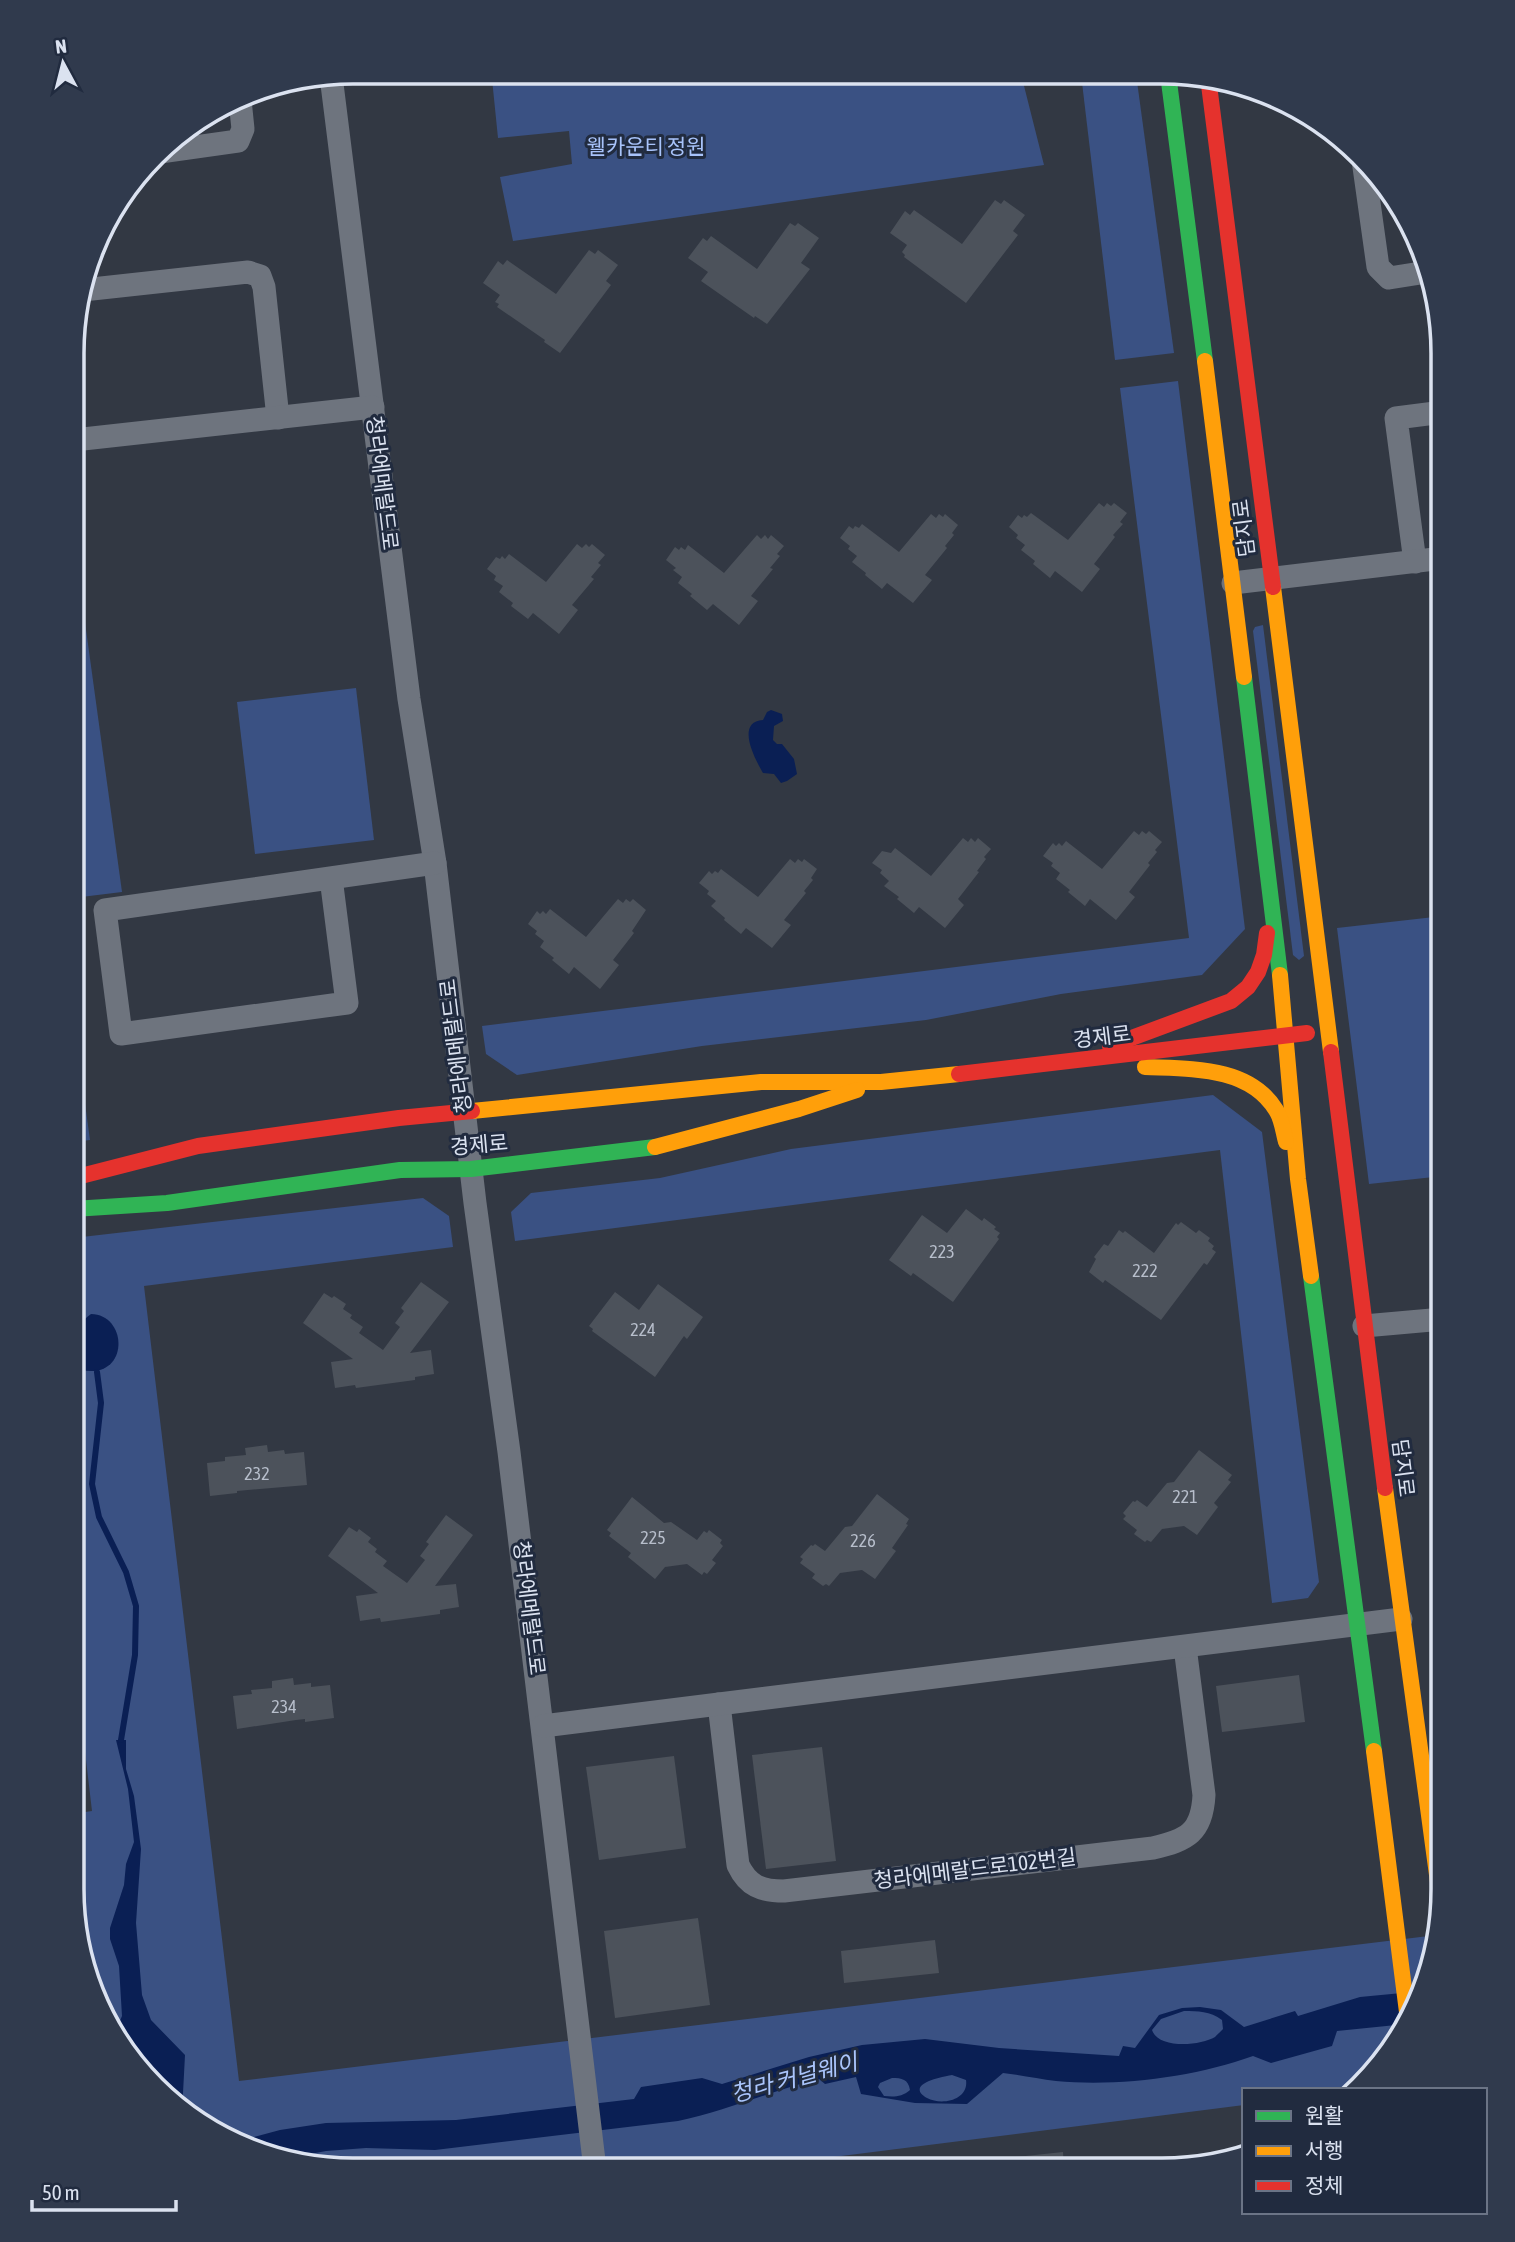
<svg xmlns="http://www.w3.org/2000/svg" width="1515" height="2242" viewBox="0 0 1515 2242" font-family="'Asap Condensed','Noto Sans KR',sans-serif">
<style>
.green{fill:#3a5183}
.water{fill:#0a1f54;fill-rule:evenodd}
.lines{fill:none;stroke-linecap:round;stroke-linejoin:round}
.stream{stroke:#0a1f54;stroke-width:6}
.building{fill:#4c525b}
.street{stroke:#6e747e;stroke-width:23}
.fast{stroke:#30b455;stroke-width:16}
.slow{stroke:#ff9f0a;stroke-width:16}
.jam{stroke:#e5322d;stroke-width:16}
.labels{text-anchor:middle;stroke-width:6;stroke-linejoin:round;paint-order:stroke}
.number-label{font-size:18px;fill:#b7becb}
.park-label{font-size:21px;fill:#a8c3fa;stroke:#212b3f}
.street-label{font-size:21px;fill:#dbe2f0;stroke:#212b3f}
.water-label{font-size:23px;font-style:italic;fill:#aac5fc;stroke:#212b3f}
.rim{fill:none;stroke:#dbe2f0;stroke-width:3.5}
</style>
<rect width="100%" height="100%" fill="#323843"/>
<g class="green">
<path d="M 547,72 L 1021,74 L 1044,165 L 513,241 L 500,177 L 572,164 L 569,131 L 498,138 L 492,79 Z"/>
<path d="M 1081,74 L 1136,74 L 1174,353 L 1115,360 Z"/>
<path d="M 1178,381 L 1245,929 L 1202,975 L 1061,994 L 926,1020 L 702,1046 L 517,1075 L 486,1054 L 482,1026 L 1189,938 L 1120,388 Z"/>
<path d="M 74,542 L 122,892 L 73,898 Z"/>
<path d="M 1263,625 L 1304,956 L 1299,960 L 1293,955 L 1253,631 L 1255,627 Z"/>
<path d="M 356,688 L 374,840 L 255,854 L 237,702 Z"/>
<path d="M 1443,916 L 1443,1176 L 1369,1184 L 1337,928 Z"/>
<path d="M 73,1016 L 90,1140 L 73,1142 Z"/>
<path d="M 1213,1095 L 1262,1132 L 1319,1582 L 1308,1598 L 1272,1603 L 1220,1150 L 515,1241 L 511,1212 L 531,1193 L 660,1178 L 791,1149 Z"/>
<path d="M 423,1198 L 449,1216 L 453,1247 L 144,1286 L 239,2081 L 1437,1935 L 1428,1980 L 1396,2045 L 1354,2090 L 1244,2090 L 1244,2105 L 739,2169 L 317,2168 L 246,2149 L 182,2112 L 130,2060 L 93,1997 L 72,1889 L 72,1814 L 92,1811 L 72,1641 L 73,1238 Z"/>
</g>
<g class="water">
<path d="M 771,710 L 782,714 L 783,721 L 774,726 L 773,740 L 777,744 L 782,744 L 794,759 L 797,774 L 787,781 L 781,783 L 774,774 L 763,773 C 755,759 735,722 763,720 L 767,712 Z"/>
<path d="M 91,1314 C 129,1315 129,1380 82,1370 C 65,1352 71,1328 91,1314 Z"/>
<path d="M 116,1740 L 126,1740 L 126,1769 L 134,1796 L 141,1849 L 136,1923 L 142,1995 L 151,2020 L 185,2055 L 182,2112 L 130,2060 L 112,2028 L 119,2023 L 122,2016 L 119,1966 L 110,1939 L 110,1928 L 124,1885 L 126,1864 L 134,1842 L 128,1789 Z"/>
<path d="M 1423,1991 L 1406,2024 L 1337,2031 L 1332,2046 L 1271,2063 L 1253,2056 C 1195,2077 1118,2087 1056,2081 C 1039,2079 1021,2075 1003,2073 L 967,2104 L 915,2103 L 861,2094 L 856,2077 L 825,2084 L 819,2079 C 771,2091 726,2111 678,2121 L 435,2150 L 366,2148 L 326,2151 L 284,2159 L 246,2149 L 235,2142 L 280,2130 L 326,2123 L 456,2120 L 634,2099 L 641,2087 L 702,2078 L 722,2084 L 809,2057 L 862,2045 L 925,2039 L 999,2048 L 1119,2056 L 1123,2046 L 1135,2048 L 1159,2015 L 1182,2008 L 1200,2007 L 1221,2010 L 1244,2027 L 1295,2011 L 1298,2016 L 1360,1997 ZM 1184,2011 C 1198,2011 1210,2011 1222,2020 L 1223,2029 C 1222,2030 1215,2037 1215,2037 C 1200,2046 1158,2049 1152,2030 L 1161,2019 ZM 952,2075 L 966,2080 C 969,2100 942,2106 927,2098 C 903,2084 945,2076 952,2075 ZM 892,2078 C 902,2078 908,2079 910,2090 C 902,2097 894,2097 884,2096 L 878,2087 L 880,2083 Z"/>
</g>
<g class="lines">
<path class="stream" d="M 97,1372 L 101,1403 L 92,1484 L 99,1517 L 126,1572 L 136,1606 L 135,1655 L 121,1740"/>
</g>
<g class="building">
<path d="M 995,200 L 1001,204 L 1004,200 L 1025,215 L 1013,231 L 1018,235 L 966,303 L 904,257 L 905,255 L 902,252 L 907,245 L 890,233 L 905,211 L 910,215 L 914,210 L 962,244 Z"/>
<path d="M 790,223 L 795,226 L 798,223 L 819,238 L 801,263 L 810,269 L 767,324 L 755,316 L 754,318 L 701,281 L 708,272 L 688,258 L 703,238 L 707,241 L 711,236 L 757,269 Z"/>
<path d="M 589,250 L 595,254 L 598,250 L 618,265 L 606,281 L 611,285 L 560,353 L 544,342 L 545,340 L 497,307 L 499,304 L 495,302 L 500,295 L 483,283 L 498,261 L 503,265 L 507,260 L 556,294 Z"/>
<path d="M 1099,503 L 1104,507 L 1107,503 L 1111,506 L 1114,503 L 1127,513 L 1120,522 L 1123,524 L 1113,535 L 1115,537 L 1094,564 L 1100,569 L 1082,592 L 1055,571 L 1050,578 L 1033,564 L 1035,561 L 1021,550 L 1025,545 L 1016,538 L 1018,535 L 1009,527 L 1018,515 L 1022,518 L 1024,515 L 1027,517 L 1031,513 L 1068,540 Z"/>
<path d="M 931,514 L 936,518 L 939,514 L 943,517 L 945,514 L 958,525 L 952,533 L 954,535 L 945,546 L 947,548 L 925,575 L 932,580 L 913,603 L 887,583 L 882,589 L 865,575 L 866,573 L 852,562 L 857,556 L 848,549 L 850,546 L 840,538 L 849,526 L 853,529 L 855,526 L 859,528 L 862,524 L 899,552 Z"/>
<path d="M 757,535 L 761,539 L 765,535 L 768,539 L 771,535 L 784,546 L 777,554 L 780,556 L 770,568 L 773,569 L 751,596 L 758,601 L 739,625 L 713,604 L 707,610 L 690,596 L 692,594 L 678,583 L 682,577 L 673,570 L 676,568 L 666,560 L 675,547 L 679,550 L 681,547 L 685,550 L 688,545 L 724,573 Z"/>
<path d="M 577,544 L 582,548 L 586,544 L 589,547 L 592,544 L 605,555 L 598,563 L 601,565 L 591,577 L 594,579 L 572,605 L 578,610 L 559,634 L 533,613 L 528,619 L 511,606 L 513,603 L 499,592 L 503,586 L 494,580 L 496,576 L 487,569 L 496,557 L 500,559 L 502,556 L 505,559 L 509,554 L 546,582 Z"/>
<path d="M 1134,831 L 1139,835 L 1142,831 L 1146,834 L 1149,831 L 1162,842 L 1155,850 L 1157,852 L 1148,863 L 1150,865 L 1129,892 L 1135,897 L 1116,920 L 1090,899 L 1085,906 L 1068,892 L 1070,890 L 1056,879 L 1060,873 L 1051,866 L 1053,863 L 1043,856 L 1053,843 L 1056,846 L 1059,843 L 1062,846 L 1066,841 L 1102,869 Z"/>
<path d="M 963,838 L 968,842 L 971,838 L 975,842 L 978,838 L 991,849 L 984,857 L 986,859 L 977,871 L 979,872 L 958,899 L 964,905 L 945,928 L 919,907 L 914,913 L 897,899 L 899,897 L 884,886 L 889,881 L 880,873 L 882,870 L 872,863 L 882,851 L 891,853 L 895,848 L 931,876 Z"/>
<path d="M 790,859 L 795,863 L 798,859 L 802,862 L 804,859 L 817,869 L 811,878 L 813,880 L 804,891 L 806,893 L 784,920 L 791,925 L 772,948 L 746,928 L 741,934 L 724,920 L 725,918 L 711,906 L 716,901 L 707,894 L 709,891 L 699,883 L 709,871 L 712,874 L 715,871 L 718,873 L 721,869 L 758,897 Z"/>
<path d="M 618,899 L 623,903 L 626,899 L 630,902 L 633,899 L 646,910 L 632,931 L 634,933 L 613,960 L 619,965 L 600,989 L 574,967 L 569,974 L 552,960 L 554,958 L 540,947 L 544,941 L 535,934 L 537,931 L 528,924 L 537,911 L 540,914 L 543,911 L 546,914 L 550,909 L 586,937 Z"/>
<path d="M 966,1209 L 982,1221 L 984,1218 L 996,1227 L 994,1229 L 1000,1233 L 997,1237 L 999,1239 L 953,1302 L 913,1273 L 911,1276 L 889,1260 L 922,1215 L 947,1233 Z"/>
<path d="M 1181,1222 L 1196,1233 L 1199,1230 L 1210,1238 L 1208,1241 L 1214,1246 L 1212,1249 L 1216,1252 L 1207,1265 L 1204,1263 L 1161,1320 L 1105,1280 L 1103,1283 L 1089,1272 L 1096,1259 L 1094,1257 L 1104,1244 L 1108,1246 L 1119,1230 L 1123,1233 L 1125,1231 L 1154,1253 L 1176,1223 L 1178,1225 Z"/>
<path d="M 421,1282 L 449,1302 L 410,1353 L 431,1350 L 434,1374 L 415,1377 L 415,1380 L 356,1388 L 355,1385 L 335,1388 L 331,1362 L 353,1359 L 303,1323 L 324,1293 L 332,1298 L 334,1296 L 346,1304 L 343,1309 L 352,1315 L 350,1318 L 363,1327 L 359,1333 L 383,1350 L 400,1327 L 395,1323 L 404,1311 L 401,1308 Z"/>
<path d="M 658,1284 L 703,1317 L 687,1339 L 684,1336 L 655,1377 L 592,1331 L 593,1329 L 589,1326 L 615,1292 L 639,1310 Z"/>
<path d="M 267,1445 L 268,1452 L 284,1450 L 285,1454 L 304,1452 L 307,1485 L 237,1491 L 237,1493 L 210,1496 L 207,1463 L 225,1461 L 225,1457 L 246,1455 L 245,1448 Z"/>
<path d="M 1199,1450 L 1232,1475 L 1228,1480 L 1231,1482 L 1214,1503 L 1218,1507 L 1197,1535 L 1184,1526 L 1162,1529 L 1151,1542 L 1147,1540 L 1145,1542 L 1134,1534 L 1137,1530 L 1123,1519 L 1126,1516 L 1123,1513 L 1133,1501 L 1135,1502 L 1137,1500 L 1147,1507 L 1167,1483 L 1174,1482 Z"/>
<path d="M 877,1494 L 909,1519 L 906,1524 L 908,1525 L 892,1548 L 896,1551 L 875,1579 L 862,1570 L 840,1573 L 829,1586 L 826,1584 L 823,1586 L 812,1578 L 815,1574 L 800,1563 L 803,1559 L 800,1557 L 811,1545 L 813,1546 L 815,1544 L 825,1551 L 845,1527 L 852,1526 Z"/>
<path d="M 632,1497 L 664,1523 L 671,1522 L 697,1540 L 704,1531 L 707,1533 L 709,1530 L 722,1540 L 720,1543 L 723,1546 L 712,1560 L 716,1563 L 707,1574 L 704,1572 L 702,1575 L 687,1564 L 665,1567 L 655,1579 L 628,1557 L 631,1553 L 609,1536 L 611,1533 L 607,1530 Z"/>
<path d="M 446,1515 L 473,1535 L 435,1586 L 456,1584 L 459,1607 L 440,1610 L 440,1614 L 381,1622 L 380,1618 L 360,1621 L 356,1596 L 378,1593 L 328,1556 L 349,1527 L 357,1532 L 359,1529 L 371,1538 L 368,1542 L 377,1549 L 375,1552 L 387,1561 L 383,1566 L 407,1583 L 425,1560 L 420,1556 L 429,1544 L 426,1542 Z"/>
<path d="M 1299,1675 L 1305,1722 L 1222,1732 L 1216,1686 Z"/>
<path d="M 293,1678 L 294,1685 L 311,1683 L 311,1687 L 330,1685 L 334,1718 L 305,1722 L 305,1719 L 296,1720 L 237,1729 L 233,1696 L 252,1694 L 251,1690 L 272,1688 L 272,1681 Z"/>
<path d="M 822,1747 L 836,1861 L 766,1869 L 752,1755 Z"/>
<path d="M 674,1756 L 686,1848 L 599,1860 L 586,1767 Z"/>
<path d="M 698,1918 L 710,2005 L 615,2018 L 604,1931 Z"/>
<path d="M 935,1940 L 939,1973 L 844,1983 L 841,1951 Z"/>
<path d="M 1063,2152 L 1064,2170 L 997,2170 L 997,2159 Z"/>
</g>
<g class="lines">
<g class="street">
<path d="M 331,76 L 409,699 L 435,863 L 475,1203 L 509,1452 L 595,2169"/>
<path d="M 160,152 L 238,141 L 243,129 L 240,100"/>
<path d="M 1363,160 L 1378,267 L 1389,278 L 1427,272"/>
<path d="M 83,290 L 248,272 L 260,276 L 264,287 L 278,418"/>
<path d="M 74,440 L 373,407"/>
<path d="M 1415,562 L 1396,418 L 1443,412"/>
<path d="M 1233,583 L 1443,558"/>
<path d="M 331,878 L 347,1003 L 121,1034 L 105,910 L 435,863"/>
<path d="M 1364,1326 L 1443,1319"/>
<path d="M 719,1704 L 738,1865 C 748,1886 761,1891 784,1891 L 1153,1848 C 1187,1840 1202,1833 1204,1795 L 1185,1647"/>
<path d="M 543,1726 L 1401,1619"/>
</g>
<g class="fast">
<path d="M 1168,74 L 1205,361"/>
<path d="M 1244,677 L 1280,975"/>
<path d="M 73,1209 L 167,1203 L 400,1170 L 471,1169 L 655,1147"/>
<path d="M 1311,1276 L 1374,1751"/>
</g>
<g class="slow">
<path d="M 1205,361 L 1244,677"/>
<path d="M 1273,587 L 1331,1052"/>
<path d="M 1280,975 L 1298,1179 L 1311,1276"/>
<path d="M 1145,1067 C 1191,1069 1249,1066 1276,1110 C 1282,1119 1283,1131 1286,1142"/>
<path d="M 472,1111 L 761,1082 L 881,1082 L 959,1074"/>
<path d="M 655,1147 L 799,1109 L 857,1090"/>
<path d="M 1385,1488 L 1442,1912"/>
<path d="M 1374,1751 L 1408,2020"/>
</g>
<g class="jam">
<path d="M 1208,77 L 1273,587"/>
<path d="M 1110,1046 L 1231,1001 L 1248,987 L 1258,972 L 1264,955 L 1267,933"/>
<path d="M 1331,1052 L 1385,1488"/>
<path d="M 959,1074 L 1307,1033"/>
<path d="M 73,1178 L 198,1146 L 399,1118 L 472,1111"/>
</g>
</g>
<g class="labels">
<g class="number-label">
<text x="942" y="1258">223</text>
<text x="1145" y="1277">222</text>
<text x="643" y="1336">224</text>
<text x="257" y="1480">232</text>
<text x="1185" y="1503">221</text>
<text x="653" y="1544">225</text>
<text x="863" y="1547">226</text>
<text x="284" y="1713">234</text>
</g>
<g class="park-label">
<text x="646" y="154">웰카운티 정원</text>
</g>
<g class="street-label">
<text transform="translate(382 483) rotate(83)" y="7">청라에메랄드로</text>
<text transform="translate(1244 528) rotate(-97)" y="7">담지로</text>
<text transform="translate(1102 1037) rotate(-7)" y="7">경제로</text>
<text transform="translate(456 1046) rotate(-97)" y="7">청라에메랄드로</text>
<text transform="translate(479 1145) rotate(-5)" y="7">경제로</text>
<text transform="translate(1403 1468) rotate(83)" y="7">담지로</text>
<text transform="translate(529 1608) rotate(83)" y="7">청라에메랄드로</text>
<text transform="translate(975 1869) rotate(-7)" y="7">청라에메랄드로102번길</text>
</g>
<g class="water-label">
<text transform="translate(794 2078) rotate(-15)" y="8">청라 커널웨이</text>
</g>
</g>
<path d="M0 0H1515V2242H0ZM353 84H1162A269 269 0 0 1 1431 353V1889A269 269 0 0 1 1162 2158H353A269 269 0 0 1 84 1889V353A269 269 0 0 1 353 84Z" fill="#303a4d" fill-rule="evenodd"/>
<path class="rim" d="M353 84H1162A269 269 0 0 1 1431 353V1889A269 269 0 0 1 1162 2158H353A269 269 0 0 1 84 1889V353A269 269 0 0 1 353 84Z"/>
<rect x="1242" y="2088" width="245" height="126" fill="#212b3f" stroke="#6b7486" stroke-width="2"/>
<rect x="1256" y="2111" width="35" height="10" fill="#30b455" stroke="#6b7486" stroke-width="2"/>
<text x="1305" y="2123" font-size="21" fill="#dbe2f0">원활</text>
<rect x="1256" y="2146" width="35" height="10" fill="#ff9f0a" stroke="#6b7486" stroke-width="2"/>
<text x="1305" y="2158" font-size="21" fill="#dbe2f0">서행</text>
<rect x="1256" y="2181" width="35" height="10" fill="#e5322d" stroke="#6b7486" stroke-width="2"/>
<text x="1305" y="2193" font-size="21" fill="#dbe2f0">정체</text>
<g transform="translate(63 63) rotate(353)" stroke="#212b3f" stroke-width="5" paint-order="stroke">
<path d="M0-5L12 26L0 18L-12 26Z" fill="#dbe2f0"/>
<text y="-10" font-size="19" font-weight="bold" text-anchor="middle" fill="#dbe2f0">N</text>
</g>
<path d="M32 2200v10h144v-10" fill="none" stroke="#dbe2f0" stroke-width="3.5"/>
<text x="42" y="2200" font-size="21" fill="#dbe2f0" stroke="#212b3f" stroke-width="5" paint-order="stroke">50 m</text>
</svg>
